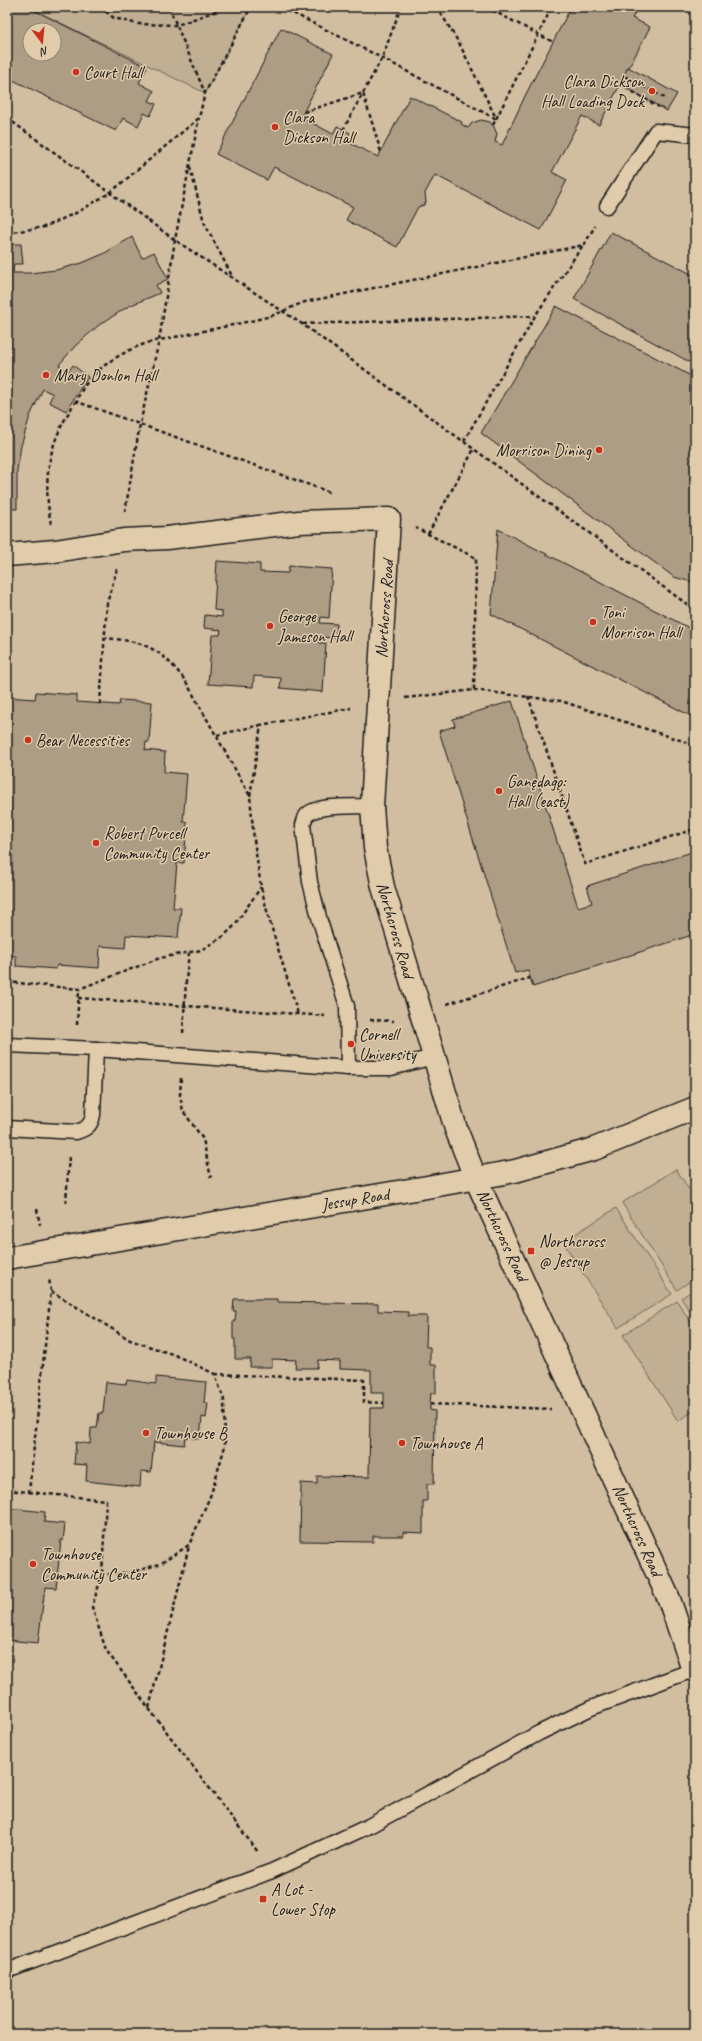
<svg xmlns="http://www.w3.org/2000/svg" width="702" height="2041" viewBox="0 0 702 2041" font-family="Caveat,sans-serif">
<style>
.built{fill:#d1bd9f;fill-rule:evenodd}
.green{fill:#c0af92;stroke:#6e6657}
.building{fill:#ad9d85;stroke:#1c1c1c;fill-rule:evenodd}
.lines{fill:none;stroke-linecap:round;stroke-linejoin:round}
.service-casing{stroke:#1c1c1c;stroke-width:17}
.minor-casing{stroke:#1c1c1c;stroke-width:25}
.tertiary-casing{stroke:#1c1c1c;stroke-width:25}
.path{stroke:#1c1c1c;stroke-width:2.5;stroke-dasharray:4 3;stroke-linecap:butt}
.service{stroke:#e0cbaa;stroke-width:14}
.minor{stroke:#e0cbaa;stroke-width:22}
.tertiary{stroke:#e0cbaa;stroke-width:22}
.poi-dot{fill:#c8321e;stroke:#e0cbaa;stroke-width:1.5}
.labels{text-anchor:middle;stroke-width:3;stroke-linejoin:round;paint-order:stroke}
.poi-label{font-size:17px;fill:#1c1c1c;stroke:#e0cbaa;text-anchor:start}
.street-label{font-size:17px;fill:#1c1c1c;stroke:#e0cbaa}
</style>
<rect width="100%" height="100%" fill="#e0cbaa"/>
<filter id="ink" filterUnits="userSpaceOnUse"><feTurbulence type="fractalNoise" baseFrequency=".025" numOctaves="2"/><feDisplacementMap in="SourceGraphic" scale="8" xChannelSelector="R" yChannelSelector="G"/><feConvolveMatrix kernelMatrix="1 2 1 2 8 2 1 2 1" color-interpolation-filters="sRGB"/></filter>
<g filter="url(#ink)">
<path class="built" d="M 7,7 L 695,7 L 695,2034 L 7,2034 ZM 30,30 L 54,30 L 54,54 L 30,54 Z"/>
<g class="green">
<path d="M 28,7 L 251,7 L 205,93 Z"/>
<path d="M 676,1169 L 695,1199 L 695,1278 L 677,1290 L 622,1203 Z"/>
<path d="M 616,1208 L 672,1294 L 618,1328 L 563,1242 Z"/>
<path d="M 695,1289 L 695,1319 L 681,1298 Z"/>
<path d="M 677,1301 L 695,1329 L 695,1410 L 678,1421 L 623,1335 Z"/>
</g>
<g class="building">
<path d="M 7,7 L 28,7 L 147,67 L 139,83 L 154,91 L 149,101 L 156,104 L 150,116 L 144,113 L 138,126 L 123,118 L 116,131 L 7,77 ZM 30,30 L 54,30 L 54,54 L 30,54 Z"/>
<path d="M 571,7 L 638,7 L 632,18 L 650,27 L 599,125 L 582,116 L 552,172 L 567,180 L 541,230 L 435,175 L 425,193 L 426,202 L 424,205 L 418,207 L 397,247 L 346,220 L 353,207 L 274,167 L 267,180 L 216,154 L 281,28 L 333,54 L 301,117 L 333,134 L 337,126 L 350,133 L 346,141 L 378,157 L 410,96 L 462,122 L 461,124 L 468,128 L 472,123 L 481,120 L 490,122 L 494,127 L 497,134 L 495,142 L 502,145 L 526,94 Z"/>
<path d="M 628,67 L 677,94 L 667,111 L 619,84 Z"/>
<path d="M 611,232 L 695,276 L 695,365 L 574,299 Z"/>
<path d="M 132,237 L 142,258 L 154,252 L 168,279 L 156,285 L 160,293 L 129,306 L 99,325 L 75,346 L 59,365 L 68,372 L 73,365 L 88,377 L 66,411 L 49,402 L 53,394 L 43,389 L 30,416 L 21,446 L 17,470 L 17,509 L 7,509 L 7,244 L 21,244 L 23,264 L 14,264 L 13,273 L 30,273 L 56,270 L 82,263 L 103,254 Z"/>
<path d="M 556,306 L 695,378 L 695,583 L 674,577 L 481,433 Z"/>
<path d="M 498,529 L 695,631 L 695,718 L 491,614 Z"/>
<path d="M 217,561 L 260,564 L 260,572 L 288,573 L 289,566 L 332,569 L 329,618 L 321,617 L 320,623 L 337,624 L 336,638 L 319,637 L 319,643 L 326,643 L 323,692 L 280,688 L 281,678 L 254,676 L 253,687 L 208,684 L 212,635 L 220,635 L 221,630 L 204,628 L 205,615 L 222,617 L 222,611 L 214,610 Z"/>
<path d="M 36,692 L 77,695 L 77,702 L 119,705 L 120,700 L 152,702 L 149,742 L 146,742 L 145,750 L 165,752 L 164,772 L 187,774 L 183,822 L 187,822 L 184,863 L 177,863 L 173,908 L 181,908 L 178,938 L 126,935 L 125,948 L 100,946 L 99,968 L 57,965 L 56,969 L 16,966 L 16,956 L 7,955 L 7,697 L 35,699 Z"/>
<path d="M 512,701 L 578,907 L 592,903 L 587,886 L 695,851 L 695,934 L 533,987 L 528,970 L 515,973 L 439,731 L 455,726 L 453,719 Z"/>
<path d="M 234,1299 L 277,1299 L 277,1302 L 378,1304 L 378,1311 L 408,1312 L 408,1316 L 427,1316 L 426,1347 L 430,1347 L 430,1365 L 436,1365 L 436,1393 L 431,1393 L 430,1404 L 430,1410 L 435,1411 L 434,1484 L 427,1484 L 427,1501 L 423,1501 L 423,1533 L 403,1532 L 403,1536 L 373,1536 L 373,1542 L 300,1541 L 301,1483 L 317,1484 L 317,1476 L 369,1477 L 370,1408 L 384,1408 L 384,1393 L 371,1393 L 371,1370 L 340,1369 L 340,1361 L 318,1360 L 317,1368 L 295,1368 L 296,1360 L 272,1359 L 272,1367 L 250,1367 L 251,1359 L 235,1359 L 235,1339 L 233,1339 L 233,1321 L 235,1321 L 236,1311 L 233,1311 Z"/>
<path d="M 156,1377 L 206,1382 L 204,1403 L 208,1403 L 206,1418 L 202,1417 L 200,1439 L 185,1437 L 184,1445 L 154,1442 L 151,1472 L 141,1471 L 140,1487 L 86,1481 L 87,1465 L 74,1464 L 76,1442 L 90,1444 L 91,1428 L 97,1428 L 99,1413 L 103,1413 L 106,1382 L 126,1384 L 127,1380 L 156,1384 Z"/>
<path d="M 7,1508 L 45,1512 L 44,1522 L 65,1524 L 63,1541 L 61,1540 L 56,1588 L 45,1587 L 38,1643 L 7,1640 Z"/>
</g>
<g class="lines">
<g class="service-casing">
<g id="service">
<path d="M 607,206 L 656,131 L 695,135"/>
<path d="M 7,1045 L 96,1049 L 348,1068 L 391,1068 L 433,1057"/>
<path d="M 348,1068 L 347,1006 L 320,921 L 310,882 L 303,825 C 304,822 305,818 306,816 C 316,803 357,807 372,806"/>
<path d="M 7,1128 L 76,1132 C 86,1129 91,1126 93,1115 L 96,1049"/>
<path d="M 7,1971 L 272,1871 L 369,1826 L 539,1733 L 591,1708 L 693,1670 L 695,1675"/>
</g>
</g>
<g class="minor-casing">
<path id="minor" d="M 7,555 L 55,551 L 124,540 L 167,538 L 299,522 L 389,519 L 372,806 L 375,848 L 383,887 L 456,1129 L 475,1177 L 669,1599 L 693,1670"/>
</g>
<g class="tertiary-casing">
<path id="tertiary" d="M 7,1258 L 427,1187 L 515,1171 L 594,1149 L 695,1108"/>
</g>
<g class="path">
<path d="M 100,7 L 114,18 L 138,24 L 177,25 L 227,7"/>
<path d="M 169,7 L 205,93"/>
<path d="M 281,7 L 382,58 L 496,119"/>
<path d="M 437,7 L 459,43 L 496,118"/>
<path d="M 486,7 L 553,42"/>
<path d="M 624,76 L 665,98"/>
<path d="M 632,81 L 628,89 L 659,107"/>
<path d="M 304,112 L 363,93 L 381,152"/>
<path d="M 7,118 L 175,240 L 302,324 L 695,610"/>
<path d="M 493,125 L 552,7"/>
<path d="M 343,130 L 382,58 L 401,7"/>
<path d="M 190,167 L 204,222 L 233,278"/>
<path d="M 7,233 L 44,227 L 78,212 L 111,192 L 199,118 L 205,93 L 251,7"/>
<path d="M 303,324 L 535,316"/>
<path d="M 75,401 L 332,493"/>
<path d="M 464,441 L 535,316 L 583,245"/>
<path d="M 125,512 L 140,424 L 159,341 L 175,240 L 199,118"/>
<path d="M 51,524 C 42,476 49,441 76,401 C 80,393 85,384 91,378 C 103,364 122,353 139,346 C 151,341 166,339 180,336 C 207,330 235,325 263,318 C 278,315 290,307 305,302 L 584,245 L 595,226"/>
<path d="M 428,534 L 474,449"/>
<path d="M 103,638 C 145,641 159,647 185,680 L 250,796 L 254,840 L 261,887 L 269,919 L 298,1014"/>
<path d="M 474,690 L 561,701 L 695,745"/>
<path d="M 528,696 L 585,864 L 695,829"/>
<path d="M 405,698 L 474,690 L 476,558 L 416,528"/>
<path d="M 100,704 L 107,603 L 117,569"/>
<path d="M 217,735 L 261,725"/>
<path d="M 250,796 L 261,725 L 351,708"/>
<path d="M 7,982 L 79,989 L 160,958 L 201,950 L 224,936 L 234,926 L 261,887"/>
<path d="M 78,998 L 325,1016"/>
<path d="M 447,1004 L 530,978"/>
<path d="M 370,1020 L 394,1021"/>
<path d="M 77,1025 L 79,989"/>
<path d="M 183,1033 L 186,981 L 189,953"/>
<path d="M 181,1078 L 180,1095 L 183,1111 L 203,1139 L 211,1178"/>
<path d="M 66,1203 L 69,1155"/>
<path d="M 37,1209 L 40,1225"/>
<path d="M 51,1291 L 130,1340 L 175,1355 L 215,1374 L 224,1400 L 225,1446 L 211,1494 L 189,1545 L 160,1564 L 133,1572 L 102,1575 L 92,1607 L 106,1650 L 156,1718 L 258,1852"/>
<path d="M 215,1374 L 364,1380 L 364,1402 L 384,1403"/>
<path d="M 430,1404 L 551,1409"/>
<path d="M 7,1490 L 29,1492 L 51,1291 L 49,1279"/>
<path d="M 29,1492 L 106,1500 L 102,1575"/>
<path d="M 149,1708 L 189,1546"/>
</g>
<use href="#service" class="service"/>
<use href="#minor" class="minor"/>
<use href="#tertiary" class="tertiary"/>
</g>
</g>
<g class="poi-dot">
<circle cx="76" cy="72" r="4"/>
<circle cx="652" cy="91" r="4"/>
<circle cx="275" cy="127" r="4"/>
<circle cx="46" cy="375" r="4"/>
<circle cx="599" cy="450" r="4"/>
<circle cx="593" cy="622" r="4"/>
<circle cx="270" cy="626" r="4"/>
<circle cx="28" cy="740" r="4"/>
<circle cx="499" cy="791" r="4"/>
<circle cx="96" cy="843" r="4"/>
<circle cx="351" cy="1044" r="4"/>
<rect x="527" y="1247" width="8" height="8" rx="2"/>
<circle cx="146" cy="1433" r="4"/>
<circle cx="402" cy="1443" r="4"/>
<circle cx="33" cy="1564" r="4"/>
<rect x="259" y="1895" width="8" height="8" rx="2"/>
</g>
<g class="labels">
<g class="poi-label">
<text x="84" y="78">Court Hall</text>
<text x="644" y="87" text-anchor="end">Clara Dickson<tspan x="644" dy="20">Hall Loading Dock</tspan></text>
<text x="283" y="123">Clara<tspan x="283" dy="20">Dickson Hall</tspan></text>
<text x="54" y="381">Mary Donlon Hall</text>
<text x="591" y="456" text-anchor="end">Morrison Dining</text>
<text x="601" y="618">Toni<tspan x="601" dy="20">Morrison Hall</tspan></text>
<text x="278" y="622">George<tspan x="278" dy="20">Jameson Hall</tspan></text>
<text x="36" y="746">Bear Necessities</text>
<text x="507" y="787">Ganędagǫ:<tspan x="507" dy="20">Hall (east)</tspan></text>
<text x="104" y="839">Robert Purcell<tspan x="104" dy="20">Community Center</tspan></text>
<text x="359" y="1040">Cornell<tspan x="359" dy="20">University</tspan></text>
<text x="539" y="1247">Northcross<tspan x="539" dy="20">@ Jessup</tspan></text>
<text x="154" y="1439">Townhouse B</text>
<text x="410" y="1449">Townhouse A</text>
<text x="41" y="1560">Townhouse<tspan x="41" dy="20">Community Center</tspan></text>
<text x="271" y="1895">A Lot -<tspan x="271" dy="20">Lower Stop</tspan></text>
</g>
<g class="street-label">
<text transform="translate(384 609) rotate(-86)" y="6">Northcross Road</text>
<text transform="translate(396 930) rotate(74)" y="6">Northcross Road</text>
<text transform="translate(355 1199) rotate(-9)" y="6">Jessup Road</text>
<text transform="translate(503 1235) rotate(65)" y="6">Northcross Road</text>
<text transform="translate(638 1530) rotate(66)" y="6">Northcross Road</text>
</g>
</g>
<rect width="702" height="2041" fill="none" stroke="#e0cbaa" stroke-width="24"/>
<rect x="12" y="12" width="678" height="2017" fill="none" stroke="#1c1c1c" stroke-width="1.5" filter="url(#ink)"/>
<g transform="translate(42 42) rotate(164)"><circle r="19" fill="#e0cbaa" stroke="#928571"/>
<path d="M0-3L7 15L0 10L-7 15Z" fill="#c8321e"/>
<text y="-6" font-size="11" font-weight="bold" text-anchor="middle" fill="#1c1c1c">N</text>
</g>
</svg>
